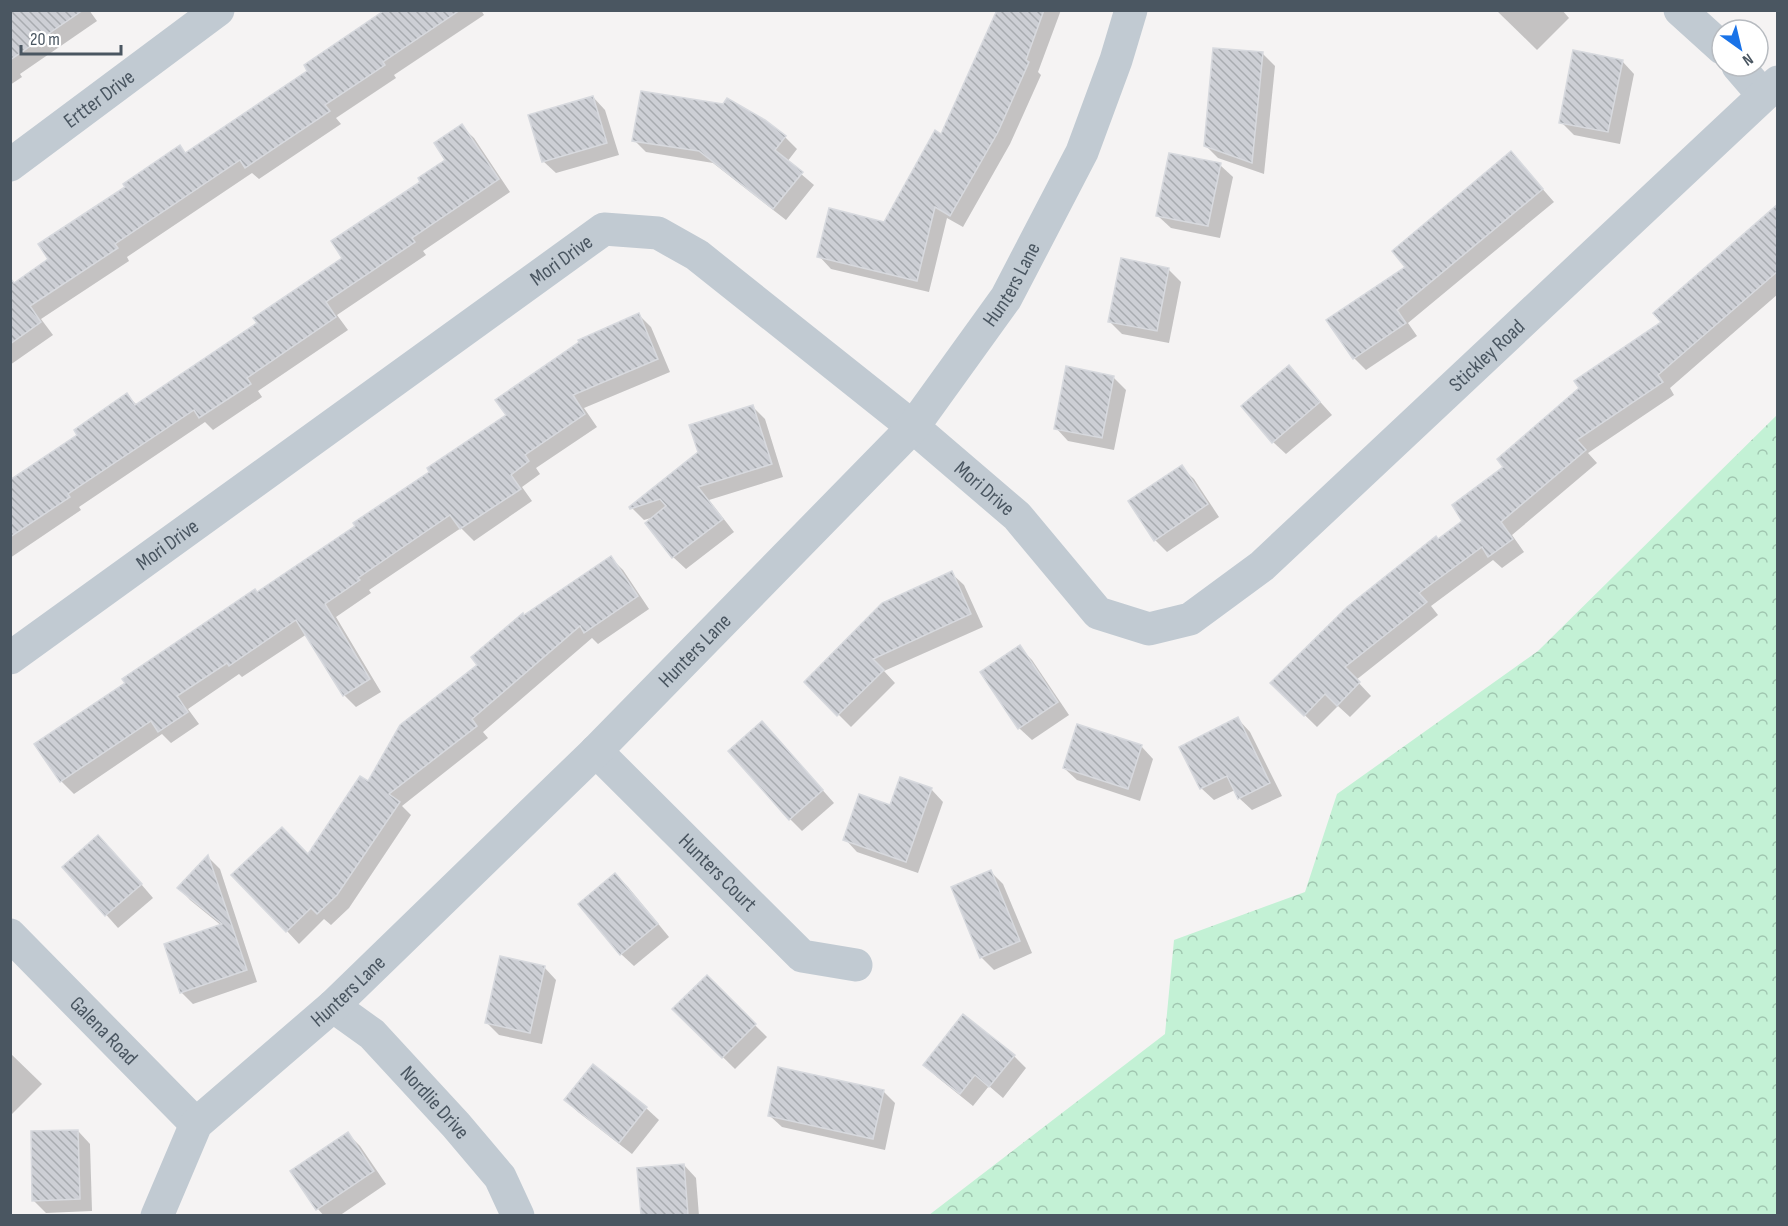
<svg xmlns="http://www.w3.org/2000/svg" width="1788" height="1226" viewBox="0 0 1788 1226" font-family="'Sofia Sans Condensed',sans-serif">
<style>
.forest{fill:url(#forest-crowns)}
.shadow{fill:#0003}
.building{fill:url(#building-back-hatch);stroke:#d7d9de;stroke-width:1.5}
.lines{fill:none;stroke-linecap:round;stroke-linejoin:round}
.street{stroke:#c1cad2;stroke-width:33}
.labels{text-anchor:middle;stroke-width:4.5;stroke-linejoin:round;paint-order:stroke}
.street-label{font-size:21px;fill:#4a5661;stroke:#fff}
</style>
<defs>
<pattern id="forest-crowns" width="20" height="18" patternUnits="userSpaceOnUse" patternTransform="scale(1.5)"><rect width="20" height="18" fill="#c3f1d5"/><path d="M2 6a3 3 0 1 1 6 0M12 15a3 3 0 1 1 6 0" fill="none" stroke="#a0c6b0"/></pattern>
<pattern id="building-back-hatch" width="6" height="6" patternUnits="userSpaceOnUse" patternTransform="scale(1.5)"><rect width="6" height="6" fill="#cdcfd5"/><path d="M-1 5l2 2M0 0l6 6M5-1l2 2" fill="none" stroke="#a8abb0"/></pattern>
</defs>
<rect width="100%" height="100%" fill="#f5f3f3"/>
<path class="forest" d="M 1777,415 L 1777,1215 L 929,1215 L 1165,1034 L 1174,940 L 1305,892 L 1337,794 L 1538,651 Z"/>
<g class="shadow">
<path d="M 10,10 L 89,10 L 97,21 L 20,74 L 22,77 L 10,85 Z"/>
<path d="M 388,10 L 481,10 L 484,15 L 394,75 L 396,78 L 336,118 L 341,124 L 259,179 L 252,173 L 127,257 L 129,261 L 41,319 L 53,335 L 10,365 L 10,287 L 50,259 L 127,188 L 179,147 L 186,154 L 309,71 Z"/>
<path d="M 998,10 L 1061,10 L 1038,72 L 1041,75 L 1010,144 L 963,227 L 947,218 L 929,292 L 831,269 L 819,256 L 884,223 L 942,136 Z"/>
<path d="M 1496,10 L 1562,10 L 1569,18 L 1537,50 Z"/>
<path d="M 1263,54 L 1275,66 L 1264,174 L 1218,158 L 1205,145 Z"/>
<path d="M 1622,61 L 1634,74 L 1620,144 L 1574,135 L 1561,122 Z"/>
<path d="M 593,97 L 605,110 L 619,155 L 556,173 L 543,161 Z"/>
<path d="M 764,121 L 785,137 L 797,149 L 787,162 L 814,185 L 786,220 L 713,163 L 646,152 L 634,140 Z"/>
<path d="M 461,126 L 474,138 L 510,192 L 423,251 L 426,255 L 337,315 L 348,330 L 258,391 L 262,397 L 213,430 L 205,422 L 79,507 L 81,510 L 10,558 L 10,482 L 79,435 L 127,395 L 137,405 L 259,323 L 344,258 L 422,182 L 447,161 Z"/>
<path d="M 1511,153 L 1554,202 L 1408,323 L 1417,336 L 1366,370 L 1354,358 L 1407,267 Z"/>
<path d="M 1220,165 L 1233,177 L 1220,238 L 1171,228 L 1158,216 Z"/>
<path d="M 1778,205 L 1778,294 L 1670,388 L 1674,395 L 1588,453 L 1597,463 L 1512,535 L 1524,552 L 1502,568 L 1493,560 L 1431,606 L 1438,615 L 1356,680 L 1371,696 L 1350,717 L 1338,706 L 1317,727 L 1272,683 L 1439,541 L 1464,521 L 1505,467 L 1664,322 Z"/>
<path d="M 1168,269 L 1181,282 L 1169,343 L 1122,334 L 1110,322 Z"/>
<path d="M 639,315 L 651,327 L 670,372 L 584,408 L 597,427 L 536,468 L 540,474 L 522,487 L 532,501 L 474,541 L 461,528 L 369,590 L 371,593 L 336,617 L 381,692 L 356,707 L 344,695 L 307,634 L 242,677 L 239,674 L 188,709 L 199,724 L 171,743 L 162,734 L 74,794 L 61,781 L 36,744 L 357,526 L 508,415 Z"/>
<path d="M 1289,367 L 1332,415 L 1286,454 L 1273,442 Z"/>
<path d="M 1114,378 L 1126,390 L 1114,450 L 1068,441 L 1056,428 Z"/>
<path d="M 753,407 L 765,419 L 783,477 L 709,500 L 734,532 L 686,569 L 673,557 L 647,523 L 654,517 L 644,520 L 631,507 L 700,453 Z"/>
<path d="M 1181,467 L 1194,479 L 1219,517 L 1167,552 L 1155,540 Z"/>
<path d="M 611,558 L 623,570 L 649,609 L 598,644 L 592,638 L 483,732 L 488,738 L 402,806 L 411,815 L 349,908 L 331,925 L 324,919 L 299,944 L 287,931 L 308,856 L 369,783 L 524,617 Z"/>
<path d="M 951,573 L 964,585 L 983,627 L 884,671 L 895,683 L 851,727 L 806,682 Z"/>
<path d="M 1019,647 L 1032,660 L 1069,715 L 1032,740 L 1019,728 Z"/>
<path d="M 1238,719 L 1250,732 L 1282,796 L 1252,810 L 1239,798 L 1235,790 L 1214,800 L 1201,788 Z"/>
<path d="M 774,735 L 834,803 L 802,831 L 790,819 Z"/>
<path d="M 1141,746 L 1153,759 L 1140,801 L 1077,780 L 1064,768 Z"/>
<path d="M 931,789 L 943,802 L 918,873 L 857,852 L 845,839 Z"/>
<path d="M 111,849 L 153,898 L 118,928 L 64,867 Z"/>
<path d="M 208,857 L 220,869 L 257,982 L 193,1004 L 181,992 L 222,926 L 190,900 L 179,888 Z"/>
<path d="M 991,872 L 1003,884 L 1032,953 L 994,970 L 981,957 Z"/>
<path d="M 615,875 L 628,887 L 669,937 L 634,966 L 621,954 L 580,905 Z"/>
<path d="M 544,967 L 556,980 L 542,1044 L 499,1035 L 486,1022 Z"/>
<path d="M 707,978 L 767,1037 L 735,1069 L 674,1009 Z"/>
<path d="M 10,1053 L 42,1084 L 10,1116 Z"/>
<path d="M 1014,1056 L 1026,1068 L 1003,1098 L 989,1086 L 973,1106 L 937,1077 L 925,1065 Z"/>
<path d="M 883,1091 L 895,1103 L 885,1150 L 782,1127 L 769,1115 Z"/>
<path d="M 566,1100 L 646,1108 L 659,1120 L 632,1154 L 578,1112 Z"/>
<path d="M 78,1131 L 90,1144 L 92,1211 L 46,1213 L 33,1200 Z"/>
<path d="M 348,1134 L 360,1146 L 386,1184 L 339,1216 L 324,1216 L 318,1209 L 292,1172 Z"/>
<path d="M 684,1165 L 696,1178 L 699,1216 L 642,1216 L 638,1169 Z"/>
</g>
<g class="building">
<path d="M 10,10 L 83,10 L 10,60 Z"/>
<path d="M 385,10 L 460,10 L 383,62 L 385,65 L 325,105 L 330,111 L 245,168 L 240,160 L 115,244 L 118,248 L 30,306 L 41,322 L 10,344 L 10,278 L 14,283 L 48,259 L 38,244 L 125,187 L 123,184 L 180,145 L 185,153 L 307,71 L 304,65 Z"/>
<path d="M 997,10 L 1044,10 L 1026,60 L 1029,62 L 998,132 L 950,216 L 935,207 L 917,281 L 817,257 L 829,208 L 884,222 L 935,130 L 941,134 Z"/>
<path d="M 1213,48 L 1263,52 L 1252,163 L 1204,146 Z"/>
<path d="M 1573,50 L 1623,60 L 1608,132 L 1559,123 Z"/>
<path d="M 641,91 L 723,104 L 727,98 L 765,120 L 786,136 L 775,150 L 803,172 L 773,209 L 699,151 L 632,141 Z"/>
<path d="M 593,96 L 607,143 L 542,162 L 528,115 Z"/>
<path d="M 462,124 L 499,179 L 412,238 L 415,242 L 326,302 L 336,317 L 247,378 L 251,384 L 199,418 L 194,410 L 68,494 L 70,497 L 10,537 L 10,480 L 77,435 L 74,430 L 127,393 L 135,405 L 257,323 L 253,318 L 342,258 L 331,241 L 420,182 L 418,178 L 445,160 L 434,143 Z"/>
<path d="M 1511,151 L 1543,189 L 1397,310 L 1406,323 L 1353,359 L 1326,320 L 1405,267 L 1392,251 Z"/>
<path d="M 1169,153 L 1221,163 L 1208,226 L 1156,216 Z"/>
<path d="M 1778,204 L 1778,271 L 1658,375 L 1663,382 L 1577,440 L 1586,450 L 1501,522 L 1513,539 L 1488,557 L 1482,547 L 1419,593 L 1427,602 L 1345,667 L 1360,682 L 1337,706 L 1325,694 L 1304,716 L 1270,683 L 1347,607 L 1436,536 L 1438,539 L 1462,521 L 1452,505 L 1503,467 L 1497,459 L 1579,388 L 1574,381 L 1661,322 L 1653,313 Z"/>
<path d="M 1121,258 L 1169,268 L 1157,331 L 1108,322 Z"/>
<path d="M 639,313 L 658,359 L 573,395 L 585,414 L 525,455 L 529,461 L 511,475 L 521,489 L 460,529 L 450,515 L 358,578 L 360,580 L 325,604 L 370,679 L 343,696 L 296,620 L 229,666 L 227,663 L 177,696 L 188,712 L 158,732 L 151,721 L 60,782 L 34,744 L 125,683 L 122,679 L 255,589 L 257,592 L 355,526 L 353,523 L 429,472 L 427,468 L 506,415 L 495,400 L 579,342 L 578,340 Z"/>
<path d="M 1289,365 L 1320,402 L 1272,443 L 1241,406 Z"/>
<path d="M 1066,366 L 1114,376 L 1102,438 L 1054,429 Z"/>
<path d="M 753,405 L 772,464 L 698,487 L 723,519 L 672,558 L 645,523 L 666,506 L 660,499 L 630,509 L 629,507 L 698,452 L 689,425 Z"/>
<path d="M 1182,465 L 1208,504 L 1154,541 L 1128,501 Z"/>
<path d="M 611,556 L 638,596 L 584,633 L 580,626 L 472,719 L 477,726 L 389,794 L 400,802 L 337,895 L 317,914 L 311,908 L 286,932 L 231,875 L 282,827 L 308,854 L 360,776 L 368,781 L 400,725 L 477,665 L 471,657 L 523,613 L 524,615 Z"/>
<path d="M 952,571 L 971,614 L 873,659 L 884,670 L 837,716 L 804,682 L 882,603 Z"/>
<path d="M 1020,645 L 1058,702 L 1018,729 L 980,672 Z"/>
<path d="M 1238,717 L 1270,783 L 1238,799 L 1227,776 L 1200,789 L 1179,747 Z"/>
<path d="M 762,721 L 823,790 L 789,820 L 728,751 Z"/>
<path d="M 1077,724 L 1142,745 L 1128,789 L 1063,768 Z"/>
<path d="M 900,777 L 932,788 L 906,862 L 843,840 L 859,794 L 890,805 Z"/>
<path d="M 98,835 L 142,884 L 105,916 L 62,867 Z"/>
<path d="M 208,855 L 247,970 L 180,993 L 164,944 L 222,924 L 177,888 Z"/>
<path d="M 991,870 L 1020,941 L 980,958 L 951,887 Z"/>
<path d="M 615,873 L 658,924 L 620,955 L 578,904 Z"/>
<path d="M 500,956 L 545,966 L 530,1033 L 485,1023 Z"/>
<path d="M 707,975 L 756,1024 L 722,1058 L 672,1009 Z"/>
<path d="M 963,1014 L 1015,1055 L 989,1087 L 975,1075 L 960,1094 L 923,1065 Z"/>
<path d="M 593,1064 L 647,1107 L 619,1143 L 564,1100 Z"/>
<path d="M 778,1067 L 884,1090 L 873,1139 L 768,1116 Z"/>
<path d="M 78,1130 L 80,1199 L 32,1201 L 31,1131 Z"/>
<path d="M 348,1132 L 374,1171 L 316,1210 L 290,1171 Z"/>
<path d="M 684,1164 L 688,1215 L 641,1215 L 637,1168 Z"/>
</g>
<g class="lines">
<g class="street">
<path d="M 1680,10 L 1722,48"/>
<path d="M 1738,66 L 1763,95"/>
<path id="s1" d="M 10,165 L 218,10"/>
<path id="s2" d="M 10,658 L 604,229 L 658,233 L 697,255 L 913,427 L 1017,516 L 1098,613 L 1149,629 L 1190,619 L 1262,566 L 1778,82"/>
<path id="s3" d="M 596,751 L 802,956 L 856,965"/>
<path id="s4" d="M 10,935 L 196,1124"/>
<path id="s5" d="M 333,1006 L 372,1034 L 456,1125 L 500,1177 L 518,1216"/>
<path id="s6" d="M 157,1216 L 196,1124 L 333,1006 L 596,751 L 913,427 L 1006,298 L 1082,152 L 1116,60 L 1131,10"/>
</g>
</g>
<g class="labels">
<g class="street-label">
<text dy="7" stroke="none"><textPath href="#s1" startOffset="111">Ertter Drive</textPath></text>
<text dy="7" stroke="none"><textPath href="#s2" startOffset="680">Mori Drive</textPath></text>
<text dy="7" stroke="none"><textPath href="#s6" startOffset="1274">Hunters Lane</textPath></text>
<text dy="7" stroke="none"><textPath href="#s2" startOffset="1864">Stickley Road</textPath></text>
<text dy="7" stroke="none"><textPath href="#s2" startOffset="1202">Mori Drive</textPath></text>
<text dy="7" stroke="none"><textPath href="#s2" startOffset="194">Mori Drive</textPath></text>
<text dy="7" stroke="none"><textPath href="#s6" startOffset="788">Hunters Lane</textPath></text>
<text dy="7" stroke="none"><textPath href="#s3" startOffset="172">Hunters Court</textPath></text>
<text dy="7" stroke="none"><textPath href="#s6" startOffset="302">Hunters Lane</textPath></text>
<text dy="7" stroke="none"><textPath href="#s4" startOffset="134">Galena Road</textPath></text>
<text dy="7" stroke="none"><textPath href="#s5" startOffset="141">Nordlie Drive</textPath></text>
</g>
</g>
<rect width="1788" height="1226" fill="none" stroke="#4a5661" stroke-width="24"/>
<g transform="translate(1740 48) rotate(146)"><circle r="28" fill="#ffffff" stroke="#b7bbc0" stroke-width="1.5"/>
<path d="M0-4.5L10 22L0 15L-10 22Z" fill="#1a73e8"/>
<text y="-9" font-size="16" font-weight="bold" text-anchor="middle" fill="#4a5661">N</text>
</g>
<path d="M21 45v9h100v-9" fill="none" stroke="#4a5661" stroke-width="3"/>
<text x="30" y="45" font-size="18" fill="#4a5661" stroke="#ffffff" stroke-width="4.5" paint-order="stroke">20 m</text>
</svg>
